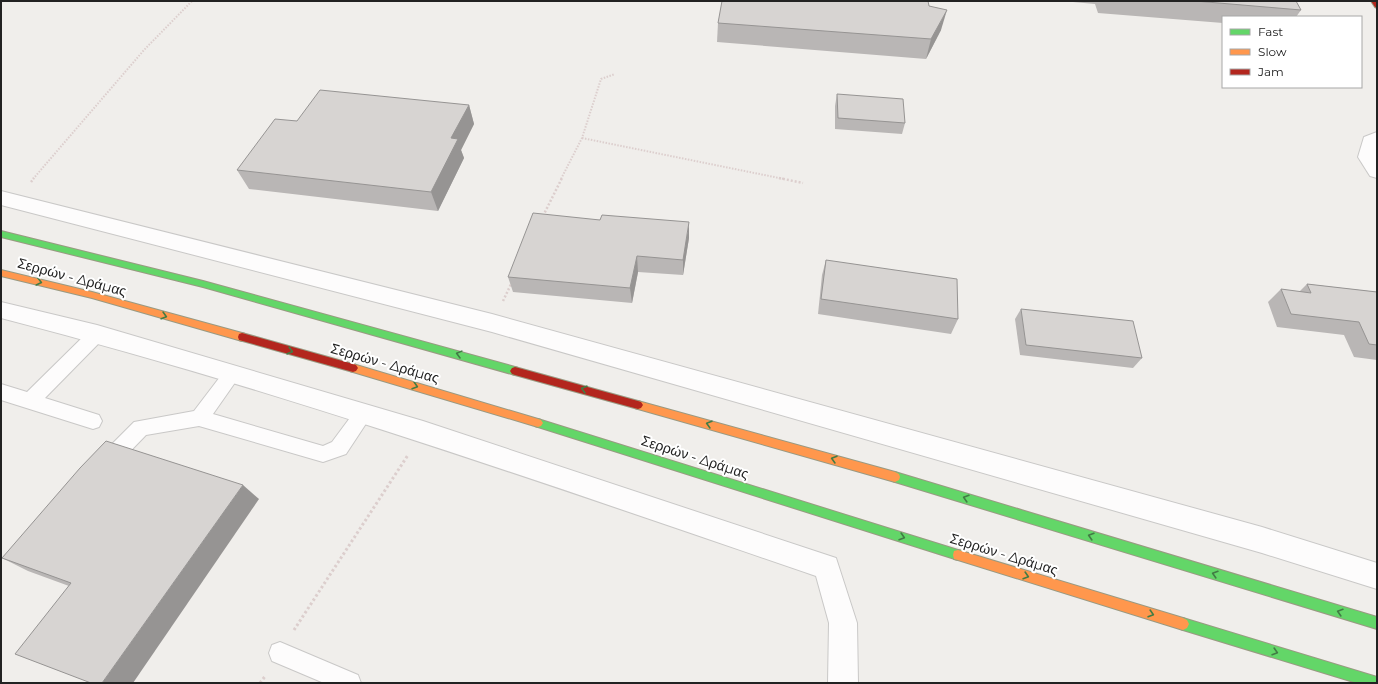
<svg xmlns="http://www.w3.org/2000/svg" width="1378" height="684" viewBox="0 0 1378 684" font-family="Montserrat,sans-serif">
<style>
.lines{fill:none;stroke-linecap:round;stroke-linejoin:round}
.lane-casing{stroke:#c9c8c7;stroke-width:2}
.street-casing{stroke:#c9c8c7;stroke-width:2}
.fast-casing{stroke:#999a82;stroke-width:2}
.slow-casing{stroke:#999a82;stroke-width:2}
.jam-casing{stroke:#999a82;stroke-width:2}
.path-far2{stroke:#dccecd;stroke-width:2;stroke-dasharray:1.5 1.5;stroke-linecap:butt}
.path-far1{stroke:#dccecd;stroke-width:2.5;stroke-dasharray:2 2;stroke-linecap:butt}
.path{stroke:#dccecd;stroke-width:3;stroke-dasharray:2.5 2.5;stroke-linecap:butt}
.lane{fill:#fdfcfc;fill-rule:evenodd}
.street{fill:#fdfcfc;fill-rule:evenodd}
.fast{fill:#63d668;fill-rule:evenodd}
.slow{fill:#ff974d;fill-rule:evenodd}
.jam{fill:#b3261e;fill-rule:evenodd}
.wall{fill:#b9b6b5}
.shaded-wall{fill:#969493}
.building{fill:#d7d4d2;stroke:#969493}
.oneway{stroke:#427c45}
.labels{text-anchor:middle;stroke-width:4;stroke-linejoin:round;paint-order:stroke}
.street-label{font-size:14px;fill:#222;stroke:#fff}
</style>
<rect width="100%" height="100%" fill="#f0eeeb"/>
<g class="lines">
<g class="lane-casing">
<g id="lane">
<path d="M 97,327 L 103,329 L 105,334 L 103,339 L 45,398 L 99,415 L 102,421 L 99,427 L 93,429 L 1,400 L 1,384 L 27,392 L 91,329 Z"/>
<path d="M 232,367 L 238,369 L 241,374 L 213,414 L 323,446 L 332,442 L 358,407 L 364,405 L 370,407 L 373,413 L 346,454 L 323,462 L 199,426 L 146,435 L 114,468 L 107,471 L 100,468 L 98,462 L 100,456 L 134,422 L 194,411 L 226,369 Z"/>
<path d="M 280,642 L 358,675 L 361,683 L 324,683 L 272,661 L 269,653 L 272,645 Z"/>
</g>
</g>
<g class="street-casing">
<g id="street">
<path d="M 1377,132 L 1377,178 L 1370,176 L 1358,157 L 1364,137 Z"/>
<path d="M 1,191 L 492,314 L 1262,527 L 1377,563 L 1377,589 L 1262,553 L 492,332 L 1,205 Z"/>
<path d="M 1,302 L 97,325 L 423,421 L 836,558 L 857,623 L 858,683 L 828,683 L 829,623 L 816,576 C 547,484 277,389 1,318 Z"/>
</g>
</g>
<g class="fast-casing">
<g id="fast">
<path d="M 1,231 L 203,281 L 515,367 L 518,368 L 520,371 L 518,374 L 515,375 L 203,287 L 1,237 Z"/>
<path d="M 538,419 L 958,550 L 962,551 L 963,555 L 962,559 L 958,560 L 538,427 L 535,426 L 533,423 L 535,420 Z"/>
<path d="M 895,472 L 1377,617 L 1377,629 L 895,482 L 891,480 L 890,477 L 891,474 Z"/>
<path d="M 1183,618 L 1377,677 L 1377,683 L 1357,683 L 1183,630 L 1179,628 L 1177,624 L 1179,620 Z"/>
</g>
</g>
<g class="slow-casing">
<g id="slow">
<path d="M 1,270 L 92,292 L 242,333 L 245,334 L 246,337 L 245,340 L 242,341 L 92,298 L 1,276 Z"/>
<path d="M 353,364 L 538,419 L 541,420 L 543,423 L 541,426 L 538,427 L 353,372 L 350,371 L 348,368 L 350,365 Z"/>
<path d="M 638,401 L 895,472 L 899,474 L 900,477 L 899,480 L 895,482 L 638,409 L 635,408 L 633,405 L 635,402 Z"/>
<path d="M 958,550 L 1183,618 L 1187,620 L 1189,624 L 1187,628 L 1183,630 L 958,560 L 954,559 L 953,555 L 954,551 Z"/>
</g>
</g>
<g class="jam-casing">
<g id="jam">
<path d="M 1371,1 L 1377,1 L 1377,8 L 1375,7 Z"/>
<path d="M 242,333 L 353,364 L 356,365 L 358,368 L 356,371 L 353,372 L 239,340 L 238,337 L 239,334 Z"/>
<path d="M 515,367 L 638,401 L 641,402 L 643,405 L 641,408 L 638,409 L 515,375 L 512,374 L 510,371 L 512,368 Z"/>
</g>
</g>
<g class="path-far2">
<path d="M 582,138 L 784,179"/>
<path d="M 33,179 L 144,50 L 192,1"/>
<path d="M 561,179 L 582,138 L 601,79 L 615,74"/>
</g>
<g class="path-far1">
<path d="M 779,178 L 803,183"/>
<path d="M 31,182 L 34,178"/>
<path d="M 543,216 L 562,178"/>
<path d="M 503,301 L 512,282"/>
</g>
<g class="path">
<path d="M 294,630 L 408,455"/>
<path d="M 260,683 L 266,675"/>
</g>
<use href="#lane" class="lane"/>
<use href="#street" class="street"/>
<use href="#fast" class="fast"/>
<use href="#slow" class="slow"/>
<use href="#jam" class="jam"/>
</g>
<g class="wall">
<path d="M 1062,1 L 1296,1 L 1301,10 L 1296,17 L 1223,17 L 1223,23 L 1098,13 L 1095,4 Z"/>
<path d="M 929,6 L 941,30 L 926,59 L 717,42 L 718,23 Z"/>
<path d="M 837,94 L 905,123 L 902,134 L 835,129 L 835,106 Z"/>
<path d="M 469,105 L 474,124 L 461,150 L 464,158 L 438,211 L 249,189 L 237,170 L 297,121 Z"/>
<path d="M 689,238 L 683,275 L 638,272 L 632,303 L 513,292 L 508,277 Z"/>
<path d="M 826,260 L 958,319 L 951,334 L 818,314 L 822,275 Z"/>
<path d="M 1307,284 L 1377,292 L 1377,360 L 1354,357 L 1344,335 L 1277,327 L 1268,302 L 1281,289 L 1299,292 Z"/>
<path d="M 1021,309 L 1142,358 L 1133,368 L 1020,355 L 1015,319 Z"/>
<path d="M 259,499 L 69,586 L 28,571 L 2,558 Z"/>
</g>
<g class="shaded-wall">
<path d="M 947,10 L 941,30 L 926,59 L 931,39 Z"/>
<path d="M 469,105 L 474,124 L 461,150 L 464,158 L 438,211 L 431,192 L 451,138 Z"/>
<path d="M 689,222 L 689,238 L 683,275 L 683,260 Z"/>
<path d="M 637,256 L 638,272 L 632,303 L 630,288 Z"/>
<path d="M 243,485 L 259,499 L 133,683 L 102,683 Z"/>
</g>
<g class="building">
<path d="M 722,1 L 928,1 L 929,6 L 947,10 L 931,39 L 718,23 Z"/>
<path d="M 1195,1 L 1296,1 L 1301,10 Z"/>
<path d="M 320,90 L 469,105 L 451,138 L 458,139 L 431,192 L 237,170 L 275,119 L 297,121 Z"/>
<path d="M 837,94 L 903,99 L 905,123 L 838,118 Z"/>
<path d="M 533,213 L 600,220 L 602,215 L 689,222 L 683,260 L 637,256 L 630,288 L 508,277 Z"/>
<path d="M 826,260 L 957,279 L 958,319 L 821,299 Z"/>
<path d="M 1307,284 L 1377,292 L 1377,345 L 1369,344 L 1359,322 L 1291,314 L 1281,289 L 1311,293 Z"/>
<path d="M 1021,309 L 1133,321 L 1142,358 L 1026,345 Z"/>
<path d="M 106,441 L 243,485 L 102,683 L 91,683 L 15,654 L 71,583 L 2,558 L 80,468 Z"/>
</g>
<defs><path id="oneway-chevron" d="M-2-3.5L2.5 0L-2 3.5" fill="none" stroke-width="1.6" stroke-linecap="round" stroke-linejoin="round"/></defs>
<g class="oneway">
<use href="#oneway-chevron" transform="translate(39 282) rotate(14)"/>
<use href="#oneway-chevron" transform="translate(164 316) rotate(16)"/>
<use href="#oneway-chevron" transform="translate(290 351) rotate(16)"/>
<use href="#oneway-chevron" transform="translate(459 354) rotate(-165)"/>
<use href="#oneway-chevron" transform="translate(415 386) rotate(17)"/>
<use href="#oneway-chevron" transform="translate(584 389) rotate(-164)"/>
<use href="#oneway-chevron" transform="translate(709 424) rotate(-164)"/>
<use href="#oneway-chevron" transform="translate(834 459) rotate(-164)"/>
<use href="#oneway-chevron" transform="translate(966 498) rotate(-163)"/>
<use href="#oneway-chevron" transform="translate(1091 536) rotate(-163)"/>
<use href="#oneway-chevron" transform="translate(902 537) rotate(17)"/>
<use href="#oneway-chevron" transform="translate(1215 574) rotate(-163)"/>
<use href="#oneway-chevron" transform="translate(1026 576) rotate(17)"/>
<use href="#oneway-chevron" transform="translate(1340 612) rotate(-163)"/>
<use href="#oneway-chevron" transform="translate(1151 614) rotate(17)"/>
<use href="#oneway-chevron" transform="translate(1275 652) rotate(17)"/>
</g>
<g class="labels">
<g class="street-label">
<text transform="translate(72 277) rotate(15)" y="5">Σερρών - Δράμας</text>
<text transform="translate(385 363) rotate(16)" y="5">Σερρών - Δράμας</text>
<text transform="translate(695 457) rotate(18)" y="5">Σερρών - Δράμας</text>
<text transform="translate(1004 554) rotate(17)" y="5">Σερρών - Δράμας</text>
</g>
</g>
<rect width="1378" height="684" fill="none" stroke="#222222" stroke-width="4"/>
<rect x="1222" y="16" width="140" height="72" fill="#ffffff" stroke="#a7a7a7"/>
<rect x="1230" y="29" width="20" height="6" fill="#63d668" stroke="#a7a7a7"/>
<text x="1258" y="36" font-size="12" fill="#222222">Fast</text>
<rect x="1230" y="49" width="20" height="6" fill="#ff974d" stroke="#a7a7a7"/>
<text x="1258" y="56" font-size="12" fill="#222222">Slow</text>
<rect x="1230" y="69" width="20" height="6" fill="#b3261e" stroke="#a7a7a7"/>
<text x="1258" y="76" font-size="12" fill="#222222">Jam</text>
</svg>
